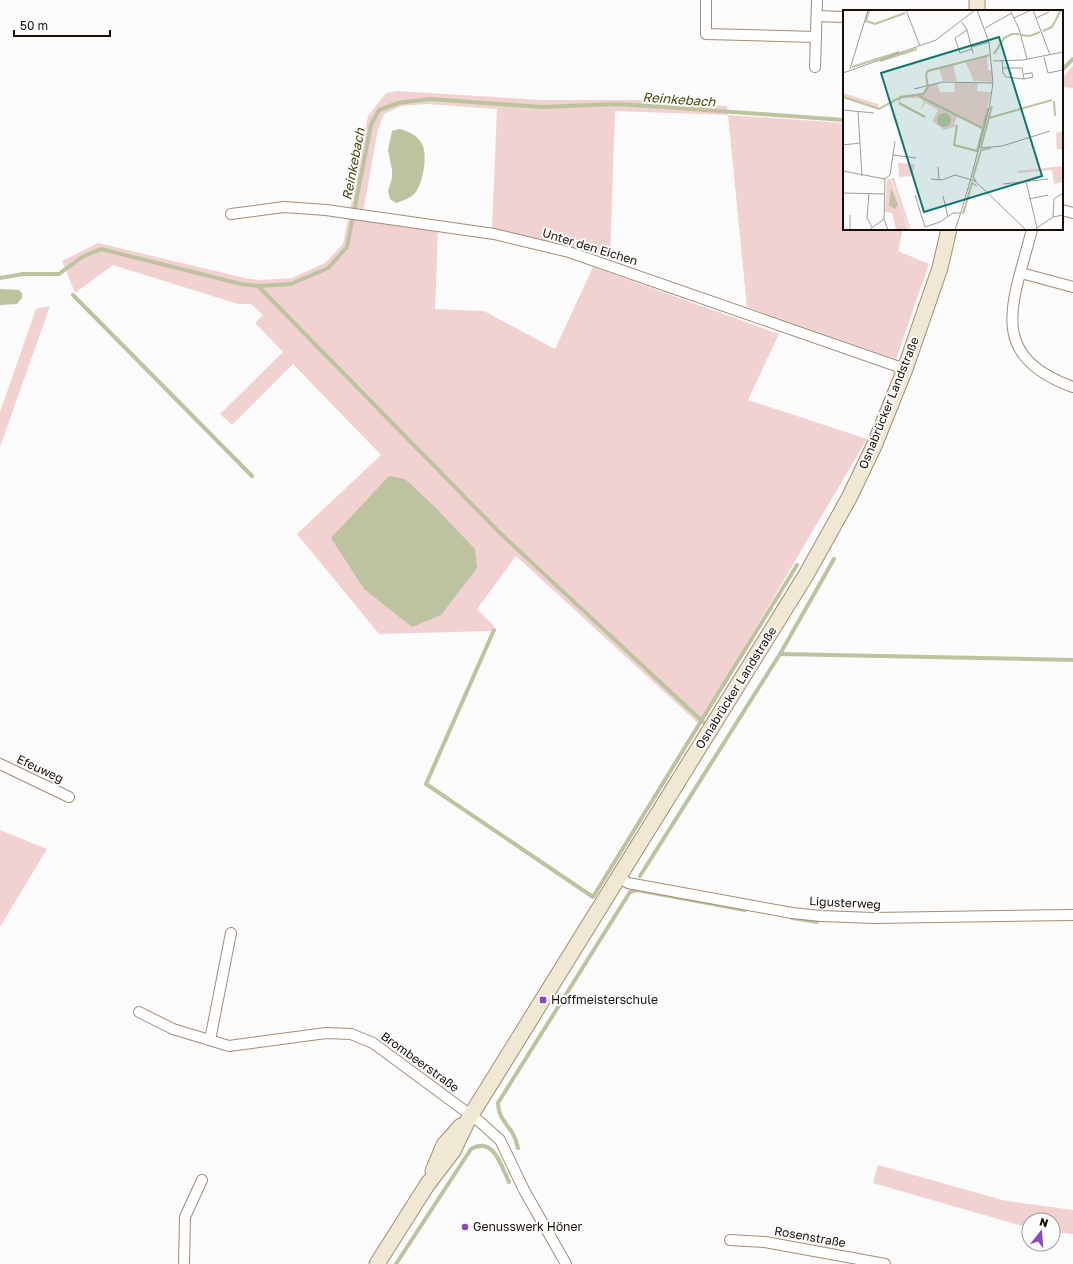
<svg xmlns="http://www.w3.org/2000/svg" width="1073" height="1264" viewBox="0 0 1073 1264" font-family="'Golos Text',sans-serif">
<style>
.green{fill:#f2d2d1}
.water{fill:#bdc39f}
.lines{fill:none;stroke-linecap:round;stroke-linejoin:round}
.stream{stroke:#bdc39f;stroke-width:4}
.street-casing{stroke:#a38d77;stroke-width:12}
.secondary-casing{stroke:#a38d77;stroke-width:17}
.street{stroke:#fff;stroke-width:10}
.secondary{stroke:#f0e8d2;stroke-width:15}
.poi-dot{fill:#8b48bc;stroke:#fbfbfb;stroke-width:1.5}
.labels{text-anchor:middle;stroke-width:4;stroke-linejoin:round;paint-order:stroke}
.street-label{font-size:12px;fill:#181008;stroke:#fbfbfb}
.poi-label{font-size:12px;fill:#181008;stroke:#fbfbfb;text-anchor:start}
.water-label{font-size:13px;font-style:italic;fill:#42470c;stroke:#fbfbfb}
.inset-river{fill:none;stroke:#bdc39f;stroke-width:2}
.inset-road{fill:none;stroke:#a09d9a;stroke-width:1}
.view{fill:#0f766e;fill-opacity:0.15;stroke:#0f766e;stroke-width:2}
.inset-edge{fill:none;stroke:#181008;stroke-width:2}
</style>
<rect width="100%" height="100%" fill="#fbfbfb"/>
<g class="green">
<path d="M 1073,66 L 1073,88 L 1062,87 L 1062,78 Z"/>
<path d="M 397,91 L 541,100 L 651,100 L 727,106 L 728,115 L 844,123 L 844,229 L 903,229 L 898,251 L 929,264 L 896,359 L 747,307 L 728,115 L 615,111 L 610,259 L 571,246 L 492,229 L 497,109 L 427,104 L 401,106 L 384,114 L 378,129 L 363,212 L 350,210 L 368,116 L 386,93 Z"/>
<path d="M 348,218 L 438,232 L 435,309 L 484,311 L 555,349 L 593,267 L 779,334 L 748,400 L 867,439 L 699,724 L 516,556 L 477,609 L 494,626 L 492,631 L 379,634 L 297,534 L 381,455 L 293,364 L 232,425 L 220,414 L 283,352 L 255,323 L 263,315 L 251,304 L 238,304 L 113,265 L 75,293 L 62,261 L 98,243 L 245,278 L 261,280 L 292,278 L 325,263 L 343,244 Z"/>
<path d="M 50,306 L 0,447 L 0,412 L 36,309 Z"/>
<path d="M 0,830 L 47,849 L 0,927 Z"/>
<path d="M 878,1165 L 1006,1201 L 1073,1210 L 1073,1234 L 1053,1232 L 1053,1220 L 1029,1220 L 1029,1228 L 873,1183 Z"/>
</g>
<g class="water">
<path d="M 399,129 C 409,131 417,135 422,144 C 428,154 423,184 415,193 C 411,198 402,201 396,203 L 390,199 L 388,191 L 392,178 L 392,170 L 388,150 L 392,131 Z"/>
<path d="M 0,289 L 19,290 L 22,293 L 22,298 L 17,304 L 0,305 Z"/>
<path d="M 389,476 L 405,479 L 434,506 L 475,549 L 477,568 L 441,615 L 412,627 L 364,589 L 331,538 Z"/>
</g>
<g class="lines">
<g class="stream">
<path d="M 1062,70 L 1073,59"/>
<path d="M 0,278 L 23,274 L 59,274 L 82,257 L 101,249 L 241,284 L 258,286 L 291,284 L 328,268 L 347,247 L 371,125 L 379,110 L 398,103 L 429,99 L 542,107 L 616,104 L 649,106 L 844,120"/>
<path d="M 258,286 L 499,532 L 703,722"/>
<path d="M 73,295 L 252,476"/>
<path d="M 494,630 L 426,784 L 593,897 L 797,565"/>
<path d="M 780,654 L 1073,660"/>
<path d="M 640,876 L 780,654 L 834,559"/>
<path d="M 792,918 L 817,922"/>
<path d="M 518,1148 C 517,1143 515,1137 512,1132 C 505,1122 498,1116 498,1103 L 630,892 L 637,890 L 745,910"/>
<path d="M 396,1264 L 471,1149 C 494,1136 501,1166 509,1182"/>
</g>
<g class="street-casing">
<g id="street">
<path d="M 706,0 L 706,34 L 816,37"/>
<path d="M 817,16 L 844,17"/>
<path d="M 815,67 L 817,0"/>
<path d="M 1062,210 L 1073,213"/>
<path d="M 231,214 L 284,207 L 326,210 L 494,234 L 569,252 L 905,369"/>
<path d="M 1032,229 C 1015,299 983,355 1073,387"/>
<path d="M 1021,273 L 1073,287"/>
<path d="M 0,764 L 69,797"/>
<path d="M 619,878 L 628,883 L 792,913 L 821,916 L 873,918 L 1073,915"/>
<path d="M 139,1012 L 173,1029 L 229,1046 L 326,1033 L 351,1034 L 373,1043 L 480,1122 L 500,1140 L 524,1190 L 566,1264"/>
<path d="M 210,1040 L 231,933"/>
<path d="M 730,1240 L 765,1242 L 885,1264"/>
<path d="M 184,1264 L 185,1217 L 202,1180"/>
</g>
</g>
<g class="secondary-casing">
<g id="secondary">
<path d="M 977,11 L 977,0"/>
<path d="M 433,1171 L 444,1145 L 461,1126"/>
<path d="M 377,1264 L 427,1185 L 453,1151 L 468,1120 L 806,575 L 849,498 L 874,446 L 905,369 L 940,268 L 949,229"/>
</g>
</g>
<use href="#street" class="street"/>
<use href="#secondary" class="secondary"/>
</g>
<g class="poi-dot">
<rect x="539" y="996" width="8" height="8" rx="2"/>
<circle cx="465" cy="1227" r="4"/>
</g>
<g class="labels">
<g class="street-label">
<text transform="translate(590 247) rotate(17)" y="4">Unter den Eichen</text>
<text transform="translate(889 403) rotate(-68)" y="4">Osnabrücker Landstraße</text>
<text transform="translate(736 688) rotate(-58)" y="4">Osnabrücker Landstraße</text>
<text transform="translate(40 769) rotate(25)" y="4">Efeuweg</text>
<text transform="translate(845 903) rotate(3)" y="4">Ligusterweg</text>
<text transform="translate(420 1062) rotate(36)" y="4">Brombeerstraße</text>
<text transform="translate(810 1237) rotate(10)" y="4">Rosenstraße</text>
</g>
<g class="poi-label">
<text x="551" y="1004">Hoffmeisterschule</text>
<text x="473" y="1231">Genusswerk Höner</text>
</g>
<g class="water-label">
<text transform="translate(679 99) rotate(4)" y="5">Reinkebach</text>
<text transform="translate(353 164) rotate(-79)" y="5">Reinkebach</text>
</g>
</g>
<g transform="translate(843 10)">
<rect width="220" height="220" fill="#fbfbfb"/>
<path d="M 144,46 L 145,60 L 149,61 L 149,72 L 131,71 L 122,51 L 110,54 L 114,71 L 100,71 L 96,58 L 84,62 L 84,74 L 83,63 L 85,59 ZM 112,72 L 135,73 L 134,81 L 148,82 L 139,119 L 114,107 L 111,114 L 114,116 L 101,120 L 89,111 L 95,100 L 83,93 L 76,101 L 81,92 L 78,88 L 60,88 L 56,92 L 54,89 L 57,86 L 80,83 L 84,75 L 94,73 L 97,82 L 111,82 ZM 0,83 L 35,94 L 35,99 L 0,87 ZM 220,121 L 220,140 L 214,139 L 213,123 ZM 55,153 L 72,154 L 69,166 L 56,167 ZM 220,156 L 220,172 L 211,174 L 209,160 L 174,163 L 174,161 ZM 47,168 L 59,200 L 65,220 L 53,220 L 49,203 L 42,202 L 44,170 ZM 48,168 L 51,168 L 68,220 L 66,220 Z" fill="#f2d2d1"/>
<path d="M94 110a7 7 0 1 1 14 0a7 7 0 1 1-14 0ZM 48,178 L 55,195 L 52,199 L 46,196 Z" fill="#bdc39f"/>
<path class="inset-river" d="M 26,1 L 23,11 L 32,14 L 62,3M 200,21 L 209,17 L 218,0M 178,25 L 187,26 L 197,22M 151,44 L 161,28 L 169,24 L 176,24M 37,51 L 74,39M 9,57 L 56,42M 76,86 L 139,118M 0,87 L 36,99 L 58,87 L 80,84 L 85,78 L 83,64 L 85,61 L 147,45M 211,91 L 212,106M 56,93 L 82,107M 146,108 L 209,90M 114,115 L 111,135 L 134,141 L 145,98M 138,137 L 149,96M 133,171 L 130,167 L 138,140 L 148,138M 120,204 L 129,173 L 134,176"/>
<path class="inset-road" d="M 63,0 L 77,36M 167,0 L 176,19 L 184,49M 190,0 L 207,45M 171,8 L 188,0M 193,8 L 206,2M 119,12 L 124,20 L 130,43M 142,18 L 169,3M 124,20 L 112,28 L 117,43 L 129,39M 129,37 L 146,32M 201,47 L 205,63 L 220,60M 159,50 L 160,63 L 163,67 L 181,69 L 179,58 L 160,58M 150,51 L 180,50 L 220,42M 7,59 L 25,0M 0,63 L 93,30 L 132,0M 181,64 L 189,63 L 190,67 L 181,69M 71,79 L 100,72 L 150,73M 0,100 L 31,103M 15,102 L 19,166M 0,135 L 17,133M 136,138 L 159,136 L 207,121M 50,145 L 73,148M 95,157 L 96,170M 0,161 L 42,169M 42,169 L 41,209 L 45,220M 42,169 L 47,165 L 52,131M 88,169 L 99,170 L 112,165 L 132,171 L 183,220M 183,171 L 194,218M 160,174 L 205,169M 125,179 L 146,99 L 150,73 L 146,32 L 134,0M 0,183 L 42,184M 26,183 L 24,208 L 29,217M 72,185 L 82,217 L 97,212 L 110,203 L 117,203M 100,186 L 105,207M 186,189 L 205,185M 118,202 L 125,178M 210,207 L 211,189 L 220,183M 7,220 L 7,205M 26,220 L 41,209M 112,220 L 118,202M 191,220 L 210,207 L 220,205"/>
<path class="view" d="M 156,27 L 199,166 L 81,202 L 38,63 Z"/>
<rect width="220" height="220" class="inset-edge"/>
</g>
<g transform="translate(1041 1232) rotate(17)"><circle r="19" fill="#fbfbfb" stroke="#a09d9a"/>
<path d="M0-3L7 15L0 10L-7 15Z" fill="#8b48bc"/>
<text y="-6" font-size="11" font-weight="bold" text-anchor="middle" fill="#181008">N</text>
</g>
<path d="M14 30v6h96v-6" fill="none" stroke="#181008" stroke-width="2"/>
<text x="20" y="30" font-size="12" fill="#181008" stroke="#fbfbfb" stroke-width="3" paint-order="stroke">50 m</text>
</svg>
